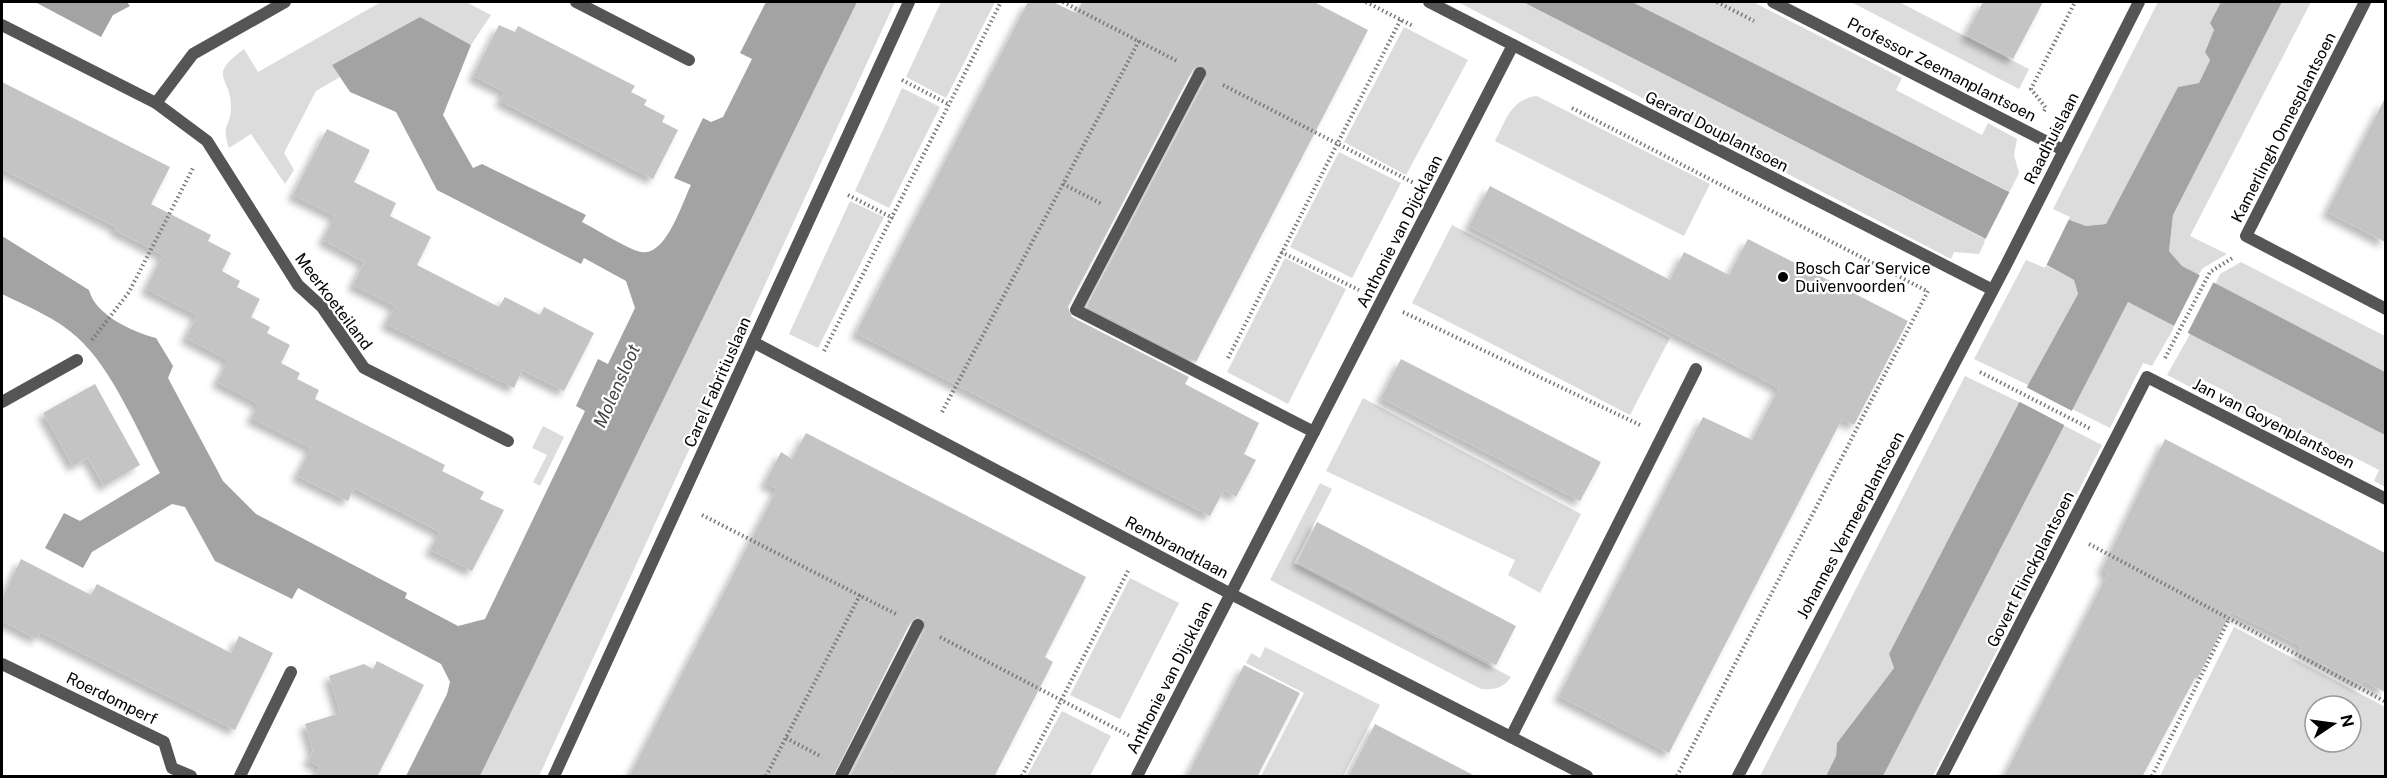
<svg xmlns="http://www.w3.org/2000/svg" width="2387" height="778" viewBox="0 0 2387 778" font-family="'Public Sans',sans-serif">
<style>
.green{fill:#dcdcdc;fill-rule:evenodd}
.water{fill:#a3a3a3}
.pier{fill:#fff}
.building{fill:#c4c4c4;filter:url(#shadow)}
.lines{fill:none;stroke-linecap:round;stroke-linejoin:round}
.path{stroke:#777;stroke-width:4;stroke-dasharray:1.5 3;stroke-linecap:butt}
.service{stroke:#555;stroke-width:12}
.minor{stroke:#555;stroke-width:12}
.poi-dot{fill:#000;stroke:#fff;stroke-width:2}
.labels{text-anchor:middle;stroke-width:4.5;stroke-linejoin:round;paint-order:stroke}
.street-label{font-size:16px;fill:#000;stroke:#fff}
.poi-label{font-size:16px;fill:#000;stroke:#fff;text-anchor:start}
.water-label{font-size:18px;font-style:italic;fill:#444;stroke:#fff}
</style>
<defs>
<filter id="shadow"><feDropShadow dx="-5.5" dy="5.5" stdDeviation="3" flood-color="#0004"/></filter>
</defs>
<rect width="100%" height="100%" fill="#fff"/>
<g class="green">
<path d="M 381,2 L 466,2 L 491,15 L 471,45 L 420,17 L 332,65 L 340,77 L 316,91 L 284,153 L 294,170 L 285,184 L 251,134 L 229,148 C 220,124 232,125 231,106 C 231,76 206,77 244,49 L 258,72 Z"/>
<path d="M 857,2 L 895,2 L 539,776 L 480,776 Z"/>
<path d="M 941,2 L 995,2 L 946,98 L 906,77 Z"/>
<path d="M 1458,2 L 1523,2 L 1983,238 L 2008,191 L 1632,2 L 1753,2 L 1902,78 L 1896,90 L 1982,135 L 1988,123 L 2017,139 L 2014,155 L 2019,173 L 1979,254 L 1954,252 L 1951,259 Z"/>
<path d="M 1851,2 L 1899,2 L 2029,69 L 2019,89 Z"/>
<path d="M 2158,2 L 2221,2 L 2210,23 L 2214,30 L 2205,52 L 2210,60 L 2199,83 L 2178,87 L 2106,224 L 2086,226 L 2051,213 Z"/>
<path d="M 2282,2 L 2311,2 L 2190,236 L 2227,254 L 2203,268 L 2198,275 L 2182,266 L 2169,251 L 2173,215 Z"/>
<path d="M 1404,27 L 1468,60 L 1406,175 L 1344,142 Z"/>
<path d="M 902,88 L 940,107 L 889,208 L 855,191 Z"/>
<path d="M 1537,96 L 1710,184 L 1684,236 L 1495,141 C 1506,120 1511,99 1537,96 Z"/>
<path d="M 1339,152 L 1401,183 L 1352,278 L 1290,247 Z"/>
<path d="M 850,201 L 884,217 L 818,348 L 789,334 Z"/>
<path d="M 1452,225 L 1670,338 L 1630,415 L 1412,303 Z"/>
<path d="M 2028,256 L 2074,280 L 2078,294 L 2028,385 L 1974,359 Z"/>
<path d="M 1285,258 L 1346,289 L 1288,404 L 1227,372 Z"/>
<path d="M 2241,262 L 2385,336 L 2385,372 L 2215,285 L 2220,274 Z"/>
<path d="M 2128,302 L 2175,326 L 2152,366 L 2143,363 L 2110,428 L 2072,409 Z"/>
<path d="M 2190,334 L 2385,435 L 2385,487 L 2374,481 L 2379,470 L 2348,454 L 2342,465 L 2324,455 L 2329,444 L 2298,428 L 2292,439 L 2277,431 L 2282,419 L 2250,404 L 2245,415 L 2227,406 L 2233,395 L 2201,379 L 2196,390 L 2167,375 Z"/>
<path d="M 1965,376 L 2019,402 L 1889,654 L 1894,668 L 1837,743 L 1836,756 L 1826,776 L 1760,776 Z"/>
<path d="M 1363,398 L 1581,514 L 1540,593 L 1508,575 L 1515,560 L 1326,471 Z"/>
<path d="M 2063,425 L 2102,445 L 1933,776 L 1883,776 Z"/>
<path d="M 543,426 L 564,437 L 540,486 L 533,482 L 547,455 L 532,448 Z"/>
<path d="M 1320,483 L 1332,489 L 1294,563 L 1511,677 C 1503,688 1495,690 1481,689 L 1270,580 Z"/>
<path d="M 1130,578 L 1179,603 L 1120,719 L 1070,695 Z"/>
<path d="M 2234,627 L 2385,707 L 2385,776 L 2160,776 ZM 2315,706 L 2351,706 L 2351,742 L 2315,742 Z"/>
<path d="M 1265,647 L 1380,705 L 1343,776 L 1261,776 L 1304,693 L 1246,663 L 1251,653 L 1260,658 Z"/>
<path d="M 1062,711 L 1111,736 L 1090,776 L 1027,776 Z"/>
</g>
<g class="water">
<path d="M 35,2 L 127,2 L 130,6 L 113,15 L 101,37 Z"/>
<path d="M 766,2 L 857,2 L 480,776 L 406,776 L 447,694 L 450,682 L 441,664 L 298,588 L 292,599 L 215,561 L 185,507 L 172,504 L 92,552 L 83,568 L 45,548 L 64,513 L 80,521 L 160,473 C 138,431 112,369 78,338 C 57,318 28,307 2,294 L 2,236 L 89,290 C 95,315 133,332 156,338 L 173,366 L 168,378 L 223,481 L 256,514 L 407,593 L 405,598 L 458,626 L 485,619 L 585,411 L 576,406 L 598,359 L 608,364 L 635,308 L 626,281 L 584,258 L 581,264 L 437,190 L 396,112 L 350,92 L 332,65 L 420,17 L 471,45 L 443,115 L 473,168 L 482,164 L 586,215 L 582,222 C 596,229 627,249 641,252 C 666,257 682,203 691,185 L 674,178 L 703,118 L 711,122 L 723,117 L 752,59 L 740,53 Z"/>
<path d="M 1523,2 L 1632,2 L 2051,213 L 2086,226 L 2106,224 L 2178,87 L 2199,83 L 2210,60 L 2205,52 L 2214,30 L 2210,23 L 2221,2 L 2282,2 L 2173,215 L 2169,251 L 2182,266 L 2385,372 L 2385,435 L 2128,302 L 1883,776 L 1826,776 L 1836,756 L 1837,743 L 1894,668 L 1889,654 L 2028,385 L 2078,294 L 2074,280 L 2045,264 L 1984,238 Z"/>
</g>
<g class="pier">
<path d="M 2011,189 L 2070,217 L 2045,268 L 1984,242 Z"/>
<path d="M 2201,273 L 2214,281 L 2186,336 L 2173,328 Z"/>
<path d="M 2024,386 L 2074,412 L 2066,426 L 2016,400 Z"/>
</g>
<g class="building">
<path d="M 1028,2 L 1053,2 L 1076,13 L 1082,2 L 1314,2 L 1368,30 L 1196,362 L 1087,306 L 1207,77 L 1207,69 L 1203,65 L 1193,69 L 1068,307 L 1072,317 L 1189,377 L 1185,384 L 1259,423 L 1244,454 L 1256,460 L 1236,497 L 1224,490 L 1210,516 L 856,333 Z"/>
<path d="M 1983,2 L 2043,2 L 2013,59 L 1966,35 Z"/>
<path d="M 499,25 L 515,32 L 518,26 L 635,86 L 631,92 L 647,100 L 644,105 L 665,116 L 662,122 L 678,130 L 653,179 L 500,101 L 505,92 L 473,76 Z"/>
<path d="M 2,82 L 170,167 L 151,204 L 211,235 L 208,241 L 231,253 L 222,271 L 240,281 L 237,287 L 260,299 L 251,317 L 270,327 L 267,333 L 290,345 L 281,363 L 300,373 L 297,379 L 319,390 L 315,399 L 445,465 L 442,471 L 484,492 L 480,499 L 504,510 L 472,571 L 430,550 L 440,532 L 354,488 L 348,501 L 297,476 L 311,448 L 251,418 L 259,404 L 217,382 L 228,360 L 186,338 L 197,315 L 146,289 L 163,255 L 115,230 L 116,227 L 2,169 Z"/>
<path d="M 2385,98 L 2385,242 L 2327,212 Z"/>
<path d="M 327,129 L 370,150 L 354,182 L 396,203 L 390,216 L 431,237 L 417,265 L 499,307 L 505,297 L 540,315 L 544,307 L 594,333 L 564,391 L 522,370 L 514,388 L 386,324 L 395,306 L 353,285 L 364,262 L 323,240 L 335,216 L 293,195 Z"/>
<path d="M 1490,186 L 1670,280 L 1684,252 L 1729,275 L 1748,239 L 1908,321 L 1854,425 L 1842,419 L 1669,753 L 1559,696 L 1703,417 L 1752,440 L 1779,388 L 1469,226 Z"/>
<path d="M 1401,359 L 1601,462 L 1580,501 L 1381,398 Z"/>
<path d="M 95,384 L 140,465 L 104,486 L 88,458 L 73,466 L 43,413 Z"/>
<path d="M 806,433 L 1086,577 L 1045,657 L 1053,662 L 994,777 L 900,777 L 891,772 L 888,777 L 850,777 L 925,629 L 925,621 L 918,617 L 911,621 L 833,777 L 629,777 L 777,489 L 765,483 L 781,452 L 792,459 Z"/>
<path d="M 2165,439 L 2385,553 L 2385,692 L 2363,681 L 2361,685 L 2299,652 L 2301,646 L 2231,612 L 2197,679 L 2195,678 L 2142,777 L 2004,777 L 2108,573 L 2102,570 Z"/>
<path d="M 1317,522 L 1516,626 L 1496,665 L 1297,562 Z"/>
<path d="M 21,559 L 91,595 L 97,584 L 231,653 L 239,636 L 273,653 L 235,730 L 40,632 L 37,639 L 2,621 L 2,599 Z"/>
<path d="M 377,661 L 424,685 L 377,777 L 315,777 L 320,767 L 308,761 L 313,751 L 305,724 L 340,713 L 329,676 L 364,664 L 373,669 Z"/>
<path d="M 1244,665 L 1300,693 L 1257,777 L 1187,777 Z"/>
<path d="M 1375,724 L 1477,777 L 1348,777 Z"/>
</g>
<g class="lines">
<g class="path">
<path d="M 1063,2 L 1177,61"/>
<path d="M 1366,2 L 1413,26"/>
<path d="M 1717,2 L 1754,21"/>
<path d="M 902,80 L 950,105"/>
<path d="M 1223,85 L 1414,183"/>
<path d="M 1572,108 L 1927,291"/>
<path d="M 2044,111 L 2046,108 L 2031,89 L 2075,2"/>
<path d="M 1063,184 L 1102,204"/>
<path d="M 848,195 L 893,218"/>
<path d="M 1281,252 L 1359,290"/>
<path d="M 1403,312 L 1640,425"/>
<path d="M 92,340 L 129,292 L 193,168"/>
<path d="M 824,351 L 1001,2"/>
<path d="M 1228,358 L 1401,19"/>
<path d="M 2165,358 L 2210,272 L 2234,257"/>
<path d="M 1980,372 L 2091,429"/>
<path d="M 942,412 L 1139,41"/>
<path d="M 702,515 L 896,614"/>
<path d="M 2089,544 L 2386,702"/>
<path d="M 940,637 L 1130,736"/>
<path d="M 786,738 L 822,757"/>
<path d="M 766,776 L 860,595"/>
<path d="M 1022,776 L 1129,569"/>
<path d="M 1677,776 L 1928,291"/>
<path d="M 2152,776 L 2229,619"/>
</g>
<g class="service">
<path d="M 1200,73 L 1076,310 L 1314,432"/>
<path d="M 1511,737 L 1696,369"/>
<path d="M 841,776 L 918,625"/>
</g>
<g class="minor">
<path d="M 576,2 L 689,60"/>
<path d="M 1429,2 L 1991,289"/>
<path d="M 1773,2 L 2063,150"/>
<path d="M 2365,2 L 2246,236 L 2386,309"/>
<path d="M 2,25 L 156,103 L 193,54 L 285,2"/>
<path d="M 156,103 L 207,141 L 298,285 L 322,307 L 364,368 L 508,441"/>
<path d="M 753,342 L 1231,594 L 1587,776"/>
<path d="M 2,402 L 77,360"/>
<path d="M 2,664 L 164,742 L 172,768 L 191,776"/>
<path d="M 240,776 L 291,672"/>
<path d="M 554,776 L 909,2"/>
<path d="M 1137,776 L 1513,45"/>
<path d="M 1738,776 L 2006,265 L 2139,2"/>
<path d="M 1942,776 L 2147,377 L 2386,499"/>
</g>
</g>
<circle class="poi-dot" cx="1783" cy="277" r="6"/>
<g class="labels">
<g class="street-label">
<text transform="translate(1942 69) rotate(27)" y="6">Professor Zeemanplantsoen</text>
<text transform="translate(2283 127) rotate(-63)" y="6">Kamerlingh Onnesplantsoen</text>
<text transform="translate(1717 131) rotate(27)" y="6">Gerard Douplantsoen</text>
<text transform="translate(2051 138) rotate(-63)" y="6">Raadhuislaan</text>
<text transform="translate(1399 231) rotate(-63)" y="6">Anthonie van Dijcklaan</text>
<text transform="translate(334 301) rotate(53)" y="6">Meerkoeteiland</text>
<text transform="translate(717 382) rotate(-66)" y="6">Carel Fabritiuslaan</text>
<text transform="translate(2274 423) rotate(27)" y="6">Jan van Goyenplantsoen</text>
<text transform="translate(1850 525) rotate(-62)" y="6">Johannes Vermeerplantsoen</text>
<text transform="translate(1177 547) rotate(28)" y="6">Rembrandtlaan</text>
<text transform="translate(2030 569) rotate(-63)" y="6">Govert Flinckplantsoen</text>
<text transform="translate(1169 677) rotate(-63)" y="6">Anthonie van Dijcklaan</text>
<text transform="translate(112 698) rotate(26)" y="6">Roerdomperf</text>
</g>
<g class="poi-label">
<text x="1795" y="274">Bosch Car Service<tspan x="1795" dy="18">Duivenvoorden</tspan></text>
</g>
<g class="water-label">
<text transform="translate(617 386) rotate(-66)" y="6">Molensloot</text>
</g>
</g>
<rect width="2387" height="778" fill="none" stroke="#000000" stroke-width="6"/>
<g transform="translate(2333 724) rotate(77)"><circle r="28" fill="#ffffff" stroke="#999999" stroke-width="1.5"/>
<path d="M0-4.5L10 22L0 15L-10 22Z" fill="#000000"/>
<text y="-9" font-size="16" font-weight="bold" text-anchor="middle" fill="#000000">N</text>
</g>
</svg>
